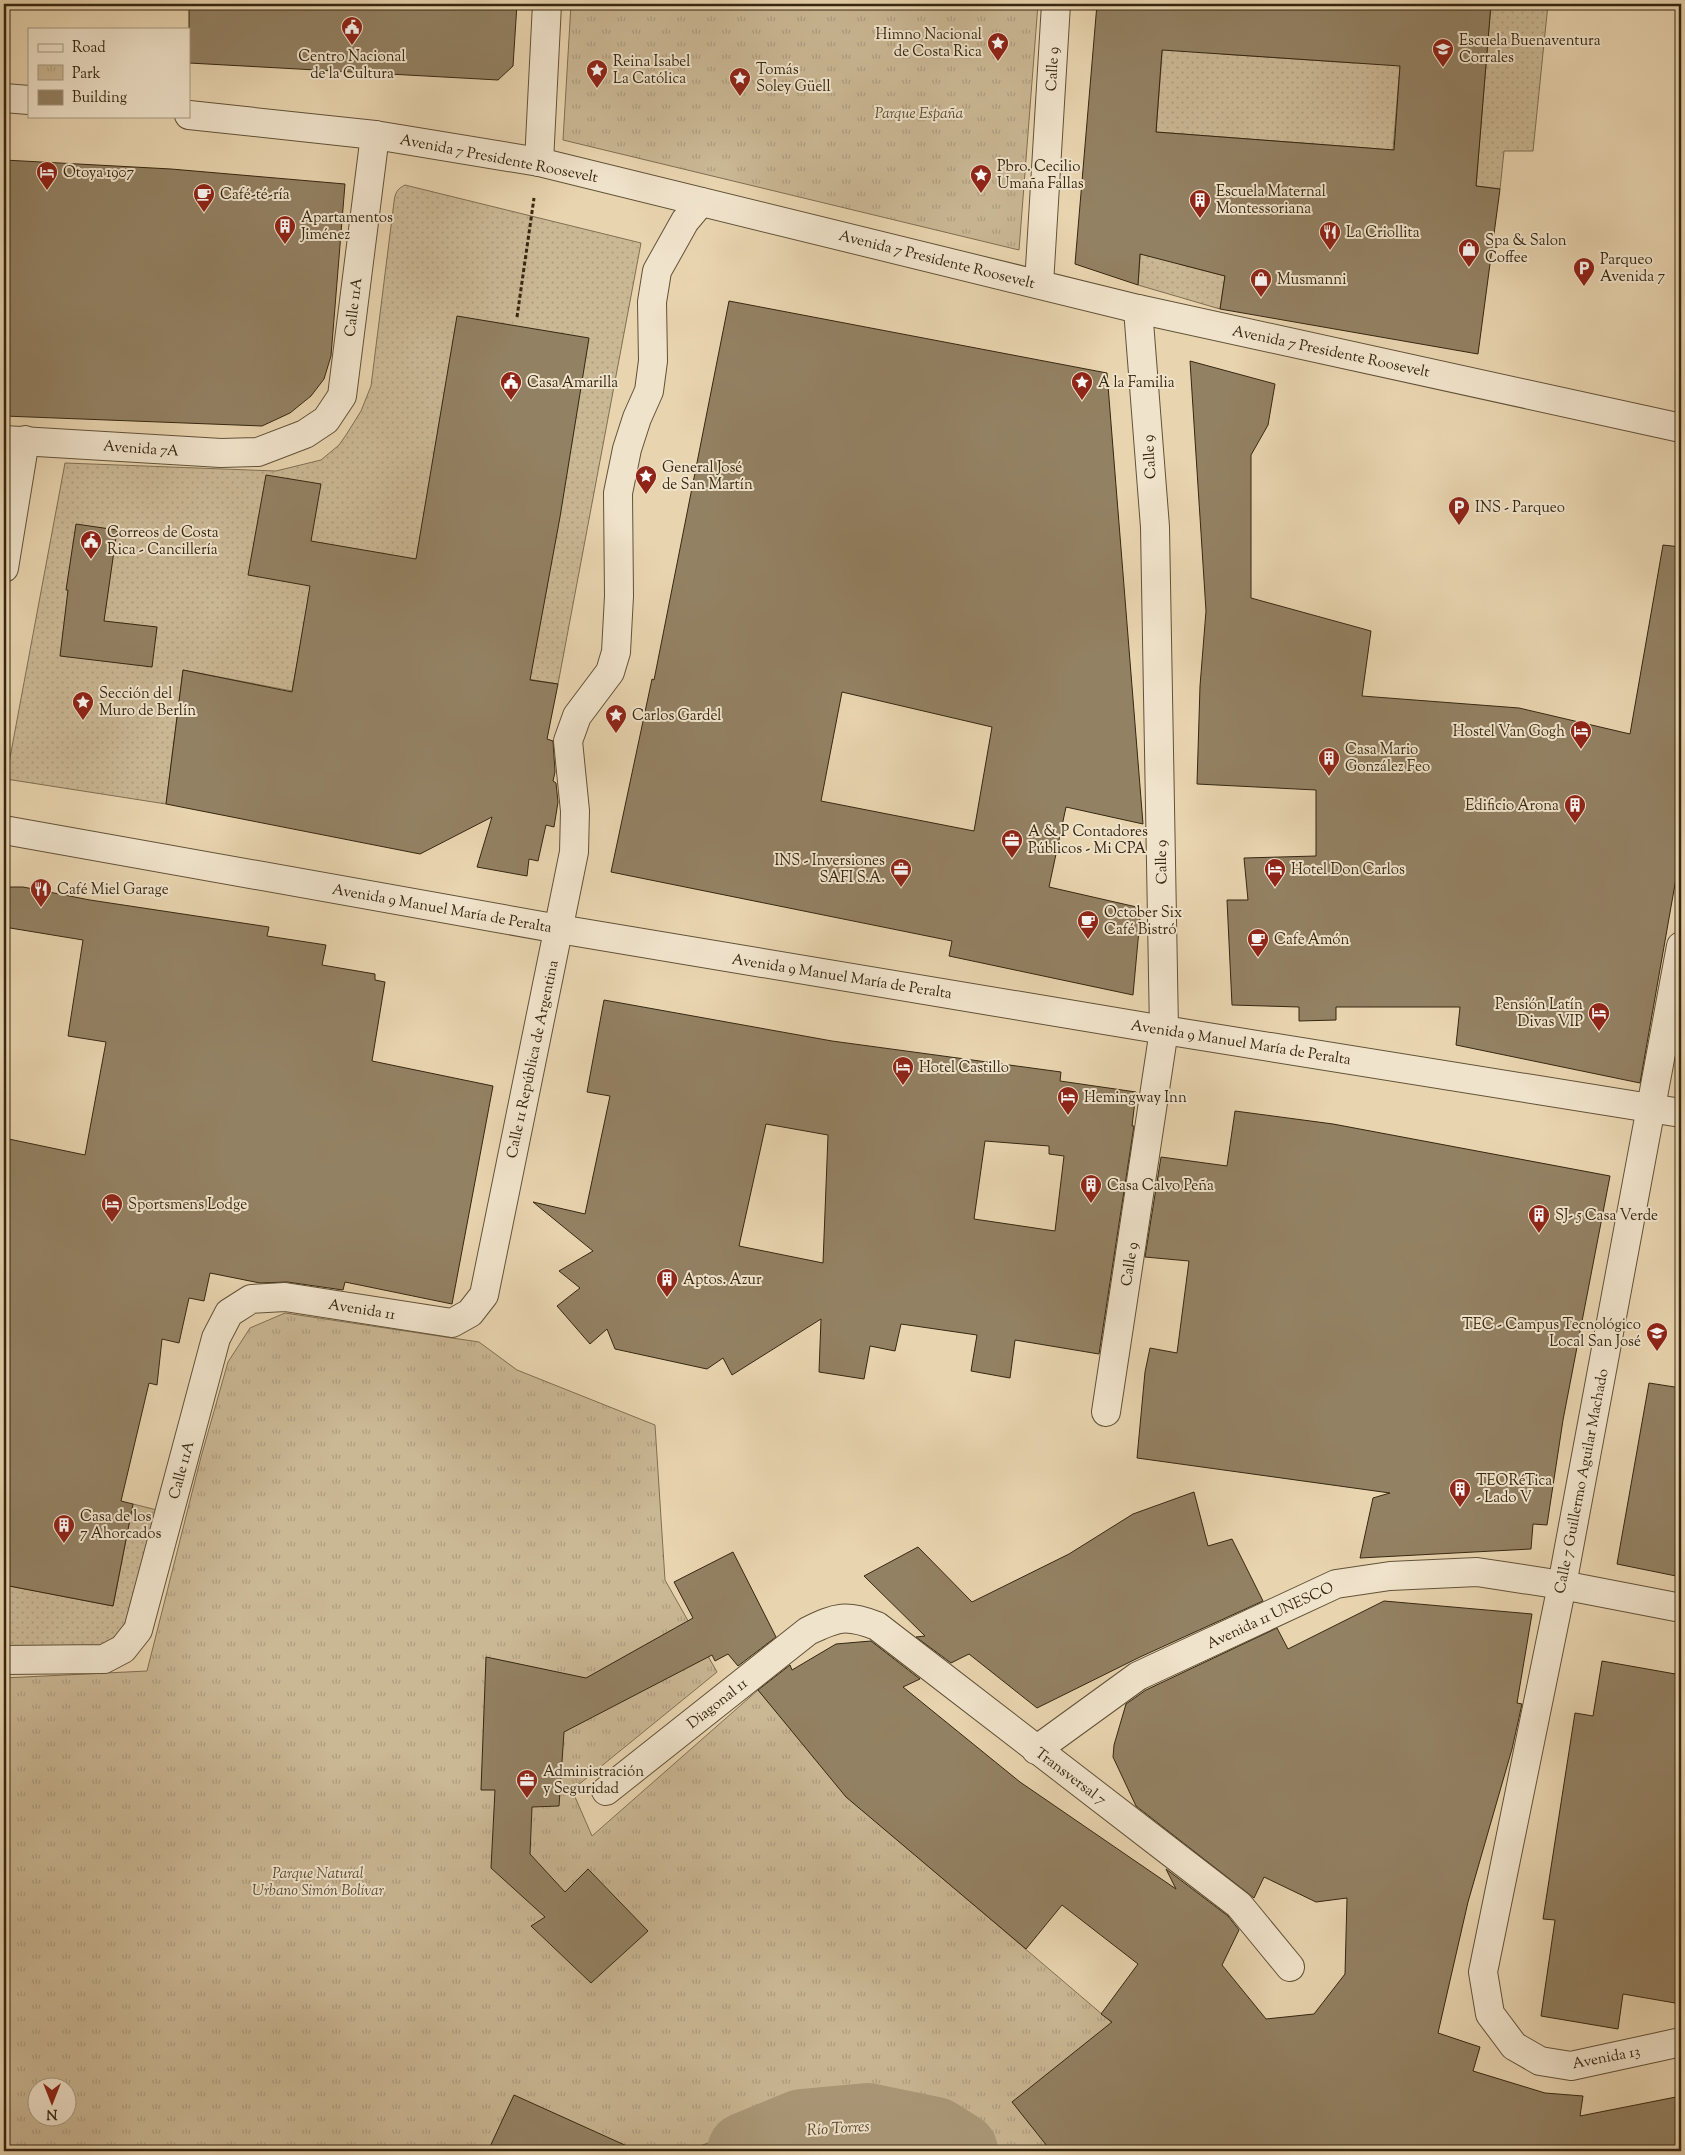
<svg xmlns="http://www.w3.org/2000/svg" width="1685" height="2155" viewBox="0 0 1685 2155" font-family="'Sorts Mill Goudy',serif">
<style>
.grass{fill:url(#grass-dots);stroke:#806f52}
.forest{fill:url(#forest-firs);stroke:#806f52}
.park{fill:url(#park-tufts);stroke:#806f52;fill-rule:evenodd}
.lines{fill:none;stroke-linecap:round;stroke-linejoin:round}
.river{stroke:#ab9979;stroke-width:78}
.building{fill:#938163;stroke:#362710;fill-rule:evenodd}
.minor-casing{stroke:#625238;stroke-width:30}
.tertiary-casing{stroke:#625238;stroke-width:30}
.path{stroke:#362710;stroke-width:3;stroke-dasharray:4 2.5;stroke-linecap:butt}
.minor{stroke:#f0e3cb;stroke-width:28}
.tertiary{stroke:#f0e3cb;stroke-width:28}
.labels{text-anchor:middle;stroke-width:4;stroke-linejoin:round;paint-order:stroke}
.poi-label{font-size:15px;fill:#362710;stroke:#f0e3cb;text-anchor:start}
.street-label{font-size:15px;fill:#362710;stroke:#f0e3cb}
.park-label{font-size:15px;font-style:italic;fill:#5b4b31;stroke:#f0e3cb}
.water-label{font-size:16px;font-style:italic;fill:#594930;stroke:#f0e3cb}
</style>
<defs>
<pattern id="grass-dots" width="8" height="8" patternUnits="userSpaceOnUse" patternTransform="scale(1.25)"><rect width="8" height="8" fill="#cab794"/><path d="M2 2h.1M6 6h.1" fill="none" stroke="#ae9d7f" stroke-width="1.8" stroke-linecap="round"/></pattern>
<pattern id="forest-firs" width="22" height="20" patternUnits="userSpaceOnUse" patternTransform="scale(1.25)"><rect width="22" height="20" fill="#cab794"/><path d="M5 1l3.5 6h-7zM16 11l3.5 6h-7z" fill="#ae9d7f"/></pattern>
<pattern id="park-tufts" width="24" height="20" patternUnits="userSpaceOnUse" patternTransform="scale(1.25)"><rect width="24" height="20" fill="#cab794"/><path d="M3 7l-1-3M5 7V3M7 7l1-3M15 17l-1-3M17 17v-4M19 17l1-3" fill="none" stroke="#ae9d7f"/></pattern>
</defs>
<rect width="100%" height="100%" fill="#e8d4af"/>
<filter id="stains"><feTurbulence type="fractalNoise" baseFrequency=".004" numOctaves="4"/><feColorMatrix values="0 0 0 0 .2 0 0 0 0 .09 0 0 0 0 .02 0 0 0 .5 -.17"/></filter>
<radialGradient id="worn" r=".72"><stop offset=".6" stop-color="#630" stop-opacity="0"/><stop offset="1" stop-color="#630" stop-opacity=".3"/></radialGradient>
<g class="grass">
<path d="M 1166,4 L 1225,4 L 1221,54 L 1355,63 L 1360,4 L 1405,4 L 1393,150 L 1156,132 Z"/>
<path d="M 1491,4 L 1548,4 L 1533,151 L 1504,151 L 1500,189 L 1476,186 Z"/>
<path d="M 405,185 L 641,243 L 558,684 L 301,642 L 292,691 L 183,670 L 166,804 L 6,779 L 65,463 L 276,471 L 321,460 L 339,445 L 346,435 L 361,411 L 371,386 L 394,202 C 395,193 397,189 405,185 Z"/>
<path d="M 1143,217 L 1183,220 L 1179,264 L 1225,276 L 1220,309 L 1138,285 Z"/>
<path d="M 133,1504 L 157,1510 L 130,1616 L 114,1639 L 99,1648 L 4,1646 L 4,1585 L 113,1606 Z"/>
</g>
<path class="forest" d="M 891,2007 L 935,2136 L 959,2151 L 653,2151 Z"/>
<g class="park">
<path d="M 571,4 L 1038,4 L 1019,250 L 563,140 Z"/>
<path d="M 285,1313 L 479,1342 L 517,1370 L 655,1425 L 665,1580 L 717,1672 L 572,1790 L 592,1836 L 758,1690 L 854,1803 L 1137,2044 L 1213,2151 L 999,2151 L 930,2111 L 817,2106 L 685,2151 L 4,2151 L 4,1678 L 147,1671 L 201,1457 L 228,1362 L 250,1328 ZM 38,2088 L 68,2088 L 68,2118 L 38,2118 Z"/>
</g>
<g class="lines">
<path class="river" d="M 746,2151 L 802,2128 L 867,2122 L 935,2136 L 959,2151"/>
</g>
<g class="building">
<path d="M 189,4 L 517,4 L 513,66 L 498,80 L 189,63 Z"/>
<path d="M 1097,4 L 1491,4 L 1476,186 L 1500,189 L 1478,354 L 1220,309 L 1225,276 L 1140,254 L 1138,285 L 1075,264 ZM 1162,50 L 1400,66 L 1394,150 L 1156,132 Z"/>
<path d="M 4,160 L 171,169 L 345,184 L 331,356 L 324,379 L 311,396 L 290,413 L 262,426 L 4,416 Z"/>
<path d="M 729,301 L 1107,373 L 1143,824 L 1066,807 L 1049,887 L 1141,908 L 1133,995 L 949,956 L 952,941 L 611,872 L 652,679 L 654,680 ZM 842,692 L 992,727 L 974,831 L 821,801 Z"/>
<path d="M 457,316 L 589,338 L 560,517 L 530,680 L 558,684 L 547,739 L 553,741 L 555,772 L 553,781 L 556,783 L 558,802 L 554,827 L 546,825 L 538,861 L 529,859 L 527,876 L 477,867 L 492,817 L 420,854 L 166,804 L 183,670 L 292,692 L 310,586 L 248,575 L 266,475 L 321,484 L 311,541 L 416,559 Z"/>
<path d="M 1190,361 L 1275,384 L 1268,425 L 1251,455 L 1251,598 L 1371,631 L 1362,696 L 1519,708 L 1630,734 L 1663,545 L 1681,547 L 1681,850 L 1640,1083 L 1456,1045 L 1460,1007 L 1336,1007 L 1336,1020 L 1299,1021 L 1299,1007 L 1232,1005 L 1227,900 L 1248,900 L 1244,858 L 1316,856 L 1316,790 L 1197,784 L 1200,686 L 1206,611 Z"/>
<path d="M 76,524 L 117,530 L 104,621 L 157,627 L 152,667 L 60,656 L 68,590 L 66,590 Z"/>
<path d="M 4,887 L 23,887 L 90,900 L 269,927 L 267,936 L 326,945 L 322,965 L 375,974 L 375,980 L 385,982 L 372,1061 L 493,1086 L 452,1304 L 345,1282 L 343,1290 L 287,1282 L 260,1283 L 210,1273 L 204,1301 L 189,1298 L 179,1343 L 162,1339 L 157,1385 L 149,1383 L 121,1501 L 133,1504 L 113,1606 L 4,1585 L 4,1138 L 85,1155 L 106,1042 L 68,1036 L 83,940 L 4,927 Z"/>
<path d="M 604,1000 L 832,1041 L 1061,1072 L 1060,1081 L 1136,1092 L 1132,1126 L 1134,1126 L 1099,1354 L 1015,1340 L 1010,1378 L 971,1371 L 977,1335 L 901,1324 L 895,1351 L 870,1346 L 864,1379 L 819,1372 L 821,1319 L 732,1375 L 723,1358 L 707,1369 L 615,1349 L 607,1329 L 590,1344 L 557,1306 L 580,1288 L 559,1271 L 593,1251 L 533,1202 L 585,1214 L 610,1096 L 587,1092 ZM 766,1124 L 828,1135 L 823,1263 L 739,1246 ZM 985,1141 L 1049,1146 L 1049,1154 L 1064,1156 L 1055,1231 L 974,1219 Z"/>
<path d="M 1235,1111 L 1333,1124 L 1610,1176 L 1563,1420 L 1547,1525 L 1533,1524 L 1531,1549 L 1360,1558 L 1373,1498 L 1390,1493 L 1137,1458 L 1145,1372 L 1150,1348 L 1177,1353 L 1189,1261 L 1145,1257 L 1161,1157 L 1227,1166 Z"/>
<path d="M 1649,1383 L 1681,1388 L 1681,1577 L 1617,1564 Z"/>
<path d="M 1194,1492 L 1208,1546 L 1232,1539 L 1263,1601 L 1140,1657 L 1037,1708 L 969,1654 L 951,1663 L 916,1637 L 925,1636 L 864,1576 L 918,1547 L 972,1602 L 1069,1554 L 1133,1514 Z"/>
<path d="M 733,1552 L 776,1637 L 738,1666 L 728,1654 L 715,1661 L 712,1655 L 564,1732 L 559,1806 L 532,1807 L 530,1854 L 565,1892 L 588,1869 L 648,1931 L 591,1983 L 531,1926 L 545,1917 L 491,1868 L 495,1790 L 481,1790 L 486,1657 L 586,1678 L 693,1618 L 674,1582 Z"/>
<path d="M 1384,1601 L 1532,1614 L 1517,1703 L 1522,1704 L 1512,1749 L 1468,1902 L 1438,2033 L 1480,2047 L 1473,2071 L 1545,2093 L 1583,2096 L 1580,2116 L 1681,2096 L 1681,2151 L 1051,2151 L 1012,2102 L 1112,2022 L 1101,2014 L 1138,1964 L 1062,1905 L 1026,1949 L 846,1797 L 758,1690 L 790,1665 L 792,1670 L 836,1644 L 871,1641 L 920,1679 L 903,1687 L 1020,1782 L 1176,1889 L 1166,1869 L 1228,1916 L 1239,1930 L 1222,1965 L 1266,2019 L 1314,2014 L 1345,1974 L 1347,1898 L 1316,1902 L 1264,1877 L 1254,1898 L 1136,1806 L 1113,1757 L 1114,1745 L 1126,1704 L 1146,1690 L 1277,1628 L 1288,1649 Z"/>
<path d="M 1602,1661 L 1681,1675 L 1681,2004 L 1623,1994 L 1618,2029 L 1541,2016 L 1555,1920 L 1543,1919 L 1575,1713 L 1593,1716 Z"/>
<path d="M 514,2095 L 638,2151 L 488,2151 Z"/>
</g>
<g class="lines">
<g class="minor-casing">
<g id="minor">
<path d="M 539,162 L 547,4"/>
<path d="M 4,440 L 221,453 L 258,452 L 305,434 L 326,420 L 342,396 L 375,135"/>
<path d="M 4,568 L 25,440"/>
<path d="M 1681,946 L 1562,1585 L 1483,1972 L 1490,2014 L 1514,2046 L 1540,2061 L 1571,2066 L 1681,2042"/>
<path d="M 1106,1412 L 1164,1030"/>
<path d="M 4,1660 L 104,1659 L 123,1649 L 138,1630 L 216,1338 L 229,1313 L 251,1299 L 285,1297 L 452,1323 L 470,1313 L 484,1295 L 574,852 L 575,811 L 568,741 L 577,716 L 610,672 L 616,652 L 619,596 L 618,493 L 627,449 L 637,418 L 649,391 L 653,361 L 652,302 L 657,271 L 685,221 L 701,202"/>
<path d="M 1036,1750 L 1138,1676 L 1336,1584 L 1390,1576 L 1477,1572 L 1562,1585 L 1681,1608"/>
<path d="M 606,1791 L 808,1631 C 837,1617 846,1614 877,1626 L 1239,1905 L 1290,1967"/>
</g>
</g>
<g class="tertiary-casing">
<g id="tertiary">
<path d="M 4,98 L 29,100"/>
<path d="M 189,115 L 375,135 L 539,162 L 1138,309 L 1681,428"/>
<path d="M 1039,284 L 1056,4"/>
<path d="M 1138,309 L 1155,527 L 1164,1030"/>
<path d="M 4,830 L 559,929 L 1164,1030 L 1681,1113"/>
</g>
</g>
<path class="path" d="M 517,317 L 534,198"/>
<use href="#minor" class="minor"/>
<use href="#tertiary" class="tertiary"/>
</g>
<defs>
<g id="civic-pin" transform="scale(1.125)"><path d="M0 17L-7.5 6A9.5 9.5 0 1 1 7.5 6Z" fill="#8f2418" stroke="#f0e3cb"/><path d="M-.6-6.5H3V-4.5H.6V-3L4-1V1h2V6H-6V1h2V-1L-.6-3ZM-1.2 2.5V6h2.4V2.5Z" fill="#fff"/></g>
<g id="sight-pin" transform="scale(1.125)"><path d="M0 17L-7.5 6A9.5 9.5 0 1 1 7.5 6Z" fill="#8f2418" stroke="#f0e3cb"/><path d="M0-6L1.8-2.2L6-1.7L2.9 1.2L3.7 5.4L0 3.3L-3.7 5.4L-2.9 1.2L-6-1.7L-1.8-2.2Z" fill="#fff"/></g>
<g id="school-pin" transform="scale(1.125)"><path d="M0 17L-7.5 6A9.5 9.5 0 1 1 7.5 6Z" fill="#8f2418" stroke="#f0e3cb"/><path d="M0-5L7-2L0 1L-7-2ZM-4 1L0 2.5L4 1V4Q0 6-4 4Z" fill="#fff"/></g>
<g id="hotel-pin" transform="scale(1.125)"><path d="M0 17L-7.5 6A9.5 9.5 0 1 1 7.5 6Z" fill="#8f2418" stroke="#f0e3cb"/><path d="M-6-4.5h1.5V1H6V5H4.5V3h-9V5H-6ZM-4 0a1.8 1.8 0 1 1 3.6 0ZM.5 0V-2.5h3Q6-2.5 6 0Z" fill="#fff"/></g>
<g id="cafe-pin" transform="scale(1.125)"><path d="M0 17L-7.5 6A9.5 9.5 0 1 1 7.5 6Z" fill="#8f2418" stroke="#f0e3cb"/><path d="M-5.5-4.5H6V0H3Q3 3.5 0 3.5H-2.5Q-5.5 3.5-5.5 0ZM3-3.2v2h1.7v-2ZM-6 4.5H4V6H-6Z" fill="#fff"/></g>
<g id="building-pin" transform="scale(1.125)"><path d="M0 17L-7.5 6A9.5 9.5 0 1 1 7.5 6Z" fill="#8f2418" stroke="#f0e3cb"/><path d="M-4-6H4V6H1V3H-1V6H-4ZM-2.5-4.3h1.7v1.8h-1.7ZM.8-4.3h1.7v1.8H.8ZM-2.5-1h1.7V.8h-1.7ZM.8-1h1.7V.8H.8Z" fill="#fff"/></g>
<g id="restaurant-pin" transform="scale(1.125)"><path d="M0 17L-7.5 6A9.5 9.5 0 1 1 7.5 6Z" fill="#8f2418" stroke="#f0e3cb"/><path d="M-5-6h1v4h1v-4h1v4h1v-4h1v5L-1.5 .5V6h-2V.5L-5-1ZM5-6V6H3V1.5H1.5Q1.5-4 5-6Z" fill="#fff"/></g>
<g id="shop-pin" transform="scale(1.125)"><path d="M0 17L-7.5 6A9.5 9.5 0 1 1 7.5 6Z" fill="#8f2418" stroke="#f0e3cb"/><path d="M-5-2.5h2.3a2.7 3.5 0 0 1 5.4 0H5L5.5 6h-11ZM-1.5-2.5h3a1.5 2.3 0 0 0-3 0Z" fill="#fff"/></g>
<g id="parking-pin" transform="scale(1.125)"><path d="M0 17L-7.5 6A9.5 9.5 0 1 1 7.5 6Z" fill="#8f2418" stroke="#f0e3cb"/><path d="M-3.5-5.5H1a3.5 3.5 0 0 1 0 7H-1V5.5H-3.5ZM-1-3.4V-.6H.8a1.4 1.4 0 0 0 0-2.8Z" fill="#fff"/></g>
<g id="office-pin" transform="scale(1.125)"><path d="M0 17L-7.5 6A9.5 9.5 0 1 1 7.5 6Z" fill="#8f2418" stroke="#f0e3cb"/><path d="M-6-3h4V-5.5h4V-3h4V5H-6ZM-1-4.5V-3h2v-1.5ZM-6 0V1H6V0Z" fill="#fff"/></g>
<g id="university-pin" transform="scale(1.125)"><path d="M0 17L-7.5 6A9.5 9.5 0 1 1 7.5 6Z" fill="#8f2418" stroke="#f0e3cb"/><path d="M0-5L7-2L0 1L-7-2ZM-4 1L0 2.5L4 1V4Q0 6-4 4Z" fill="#fff"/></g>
</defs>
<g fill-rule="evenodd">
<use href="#civic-pin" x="352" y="27"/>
<use href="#sight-pin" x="998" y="43"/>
<use href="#school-pin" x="1443" y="49"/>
<use href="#sight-pin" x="597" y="70"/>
<use href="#sight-pin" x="740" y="78"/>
<use href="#hotel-pin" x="47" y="172"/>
<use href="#sight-pin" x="981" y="175"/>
<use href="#cafe-pin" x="204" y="194"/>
<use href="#building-pin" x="1200" y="200"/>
<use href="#building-pin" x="285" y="226"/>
<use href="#restaurant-pin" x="1330" y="232"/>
<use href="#shop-pin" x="1469" y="249"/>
<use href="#parking-pin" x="1584" y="268"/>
<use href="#shop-pin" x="1261" y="279"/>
<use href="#civic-pin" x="511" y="382"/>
<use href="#sight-pin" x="1082" y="382"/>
<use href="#sight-pin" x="646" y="476"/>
<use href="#parking-pin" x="1459" y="507"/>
<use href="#civic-pin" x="91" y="541"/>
<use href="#sight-pin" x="83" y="702"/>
<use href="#sight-pin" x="616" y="715"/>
<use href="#hotel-pin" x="1581" y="731"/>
<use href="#building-pin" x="1329" y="758"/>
<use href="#building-pin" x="1575" y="805"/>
<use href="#office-pin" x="1012" y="840"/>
<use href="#office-pin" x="901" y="869"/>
<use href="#hotel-pin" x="1275" y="869"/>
<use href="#restaurant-pin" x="41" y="889"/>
<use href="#cafe-pin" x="1088" y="921"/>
<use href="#cafe-pin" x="1258" y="939"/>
<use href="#hotel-pin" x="1599" y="1013"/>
<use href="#hotel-pin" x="903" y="1067"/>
<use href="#hotel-pin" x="1068" y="1097"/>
<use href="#building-pin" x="1091" y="1185"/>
<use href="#hotel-pin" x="112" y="1204"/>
<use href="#building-pin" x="1539" y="1215"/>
<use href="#building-pin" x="667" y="1279"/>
<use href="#university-pin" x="1657" y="1333"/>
<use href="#building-pin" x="1460" y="1489"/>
<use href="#building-pin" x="64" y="1525"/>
<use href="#office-pin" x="527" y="1780"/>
</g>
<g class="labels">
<g class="poi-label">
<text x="982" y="39" text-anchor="end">Himno Nacional<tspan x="982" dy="17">de Costa Rica</tspan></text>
<text x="1459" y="45">Escuela Buenaventura<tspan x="1459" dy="17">Corrales</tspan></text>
<text x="352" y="61" text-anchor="middle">Centro Nacional<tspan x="352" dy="17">de la Cultura</tspan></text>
<text x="613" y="66">Reina Isabel<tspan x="613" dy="17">La Católica</tspan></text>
<text x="756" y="74">Tomás<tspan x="756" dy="17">Soley Güell</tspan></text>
<text x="997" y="171">Pbro. Cecilio<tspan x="997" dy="17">Umaña Fallas</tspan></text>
<text x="63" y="177">Otoya 1907</text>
<text x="1216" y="196">Escuela Maternal<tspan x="1216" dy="17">Montessoriana</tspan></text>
<text x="220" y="199">Café-té-ría</text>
<text x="301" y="222">Apartamentos<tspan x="301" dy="17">Jiménez</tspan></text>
<text x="1346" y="237">La Criollita</text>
<text x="1485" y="245">Spa &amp; Salon<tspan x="1485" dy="17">Coffee</tspan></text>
<text x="1600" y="264">Parqueo<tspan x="1600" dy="17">Avenida 7</tspan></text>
<text x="1277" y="284">Musmanni</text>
<text x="527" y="387">Casa Amarilla</text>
<text x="1098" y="387">A la Familia</text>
<text x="662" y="472">General José<tspan x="662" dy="17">de San Martín</tspan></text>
<text x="1475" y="512">INS - Parqueo</text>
<text x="107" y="537">Correos de Costa<tspan x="107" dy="17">Rica - Cancillería</tspan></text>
<text x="99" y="698">Sección del<tspan x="99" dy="17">Muro de Berlín</tspan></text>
<text x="632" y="720">Carlos Gardel</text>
<text x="1565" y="736" text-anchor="end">Hostel Van Gogh</text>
<text x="1345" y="754">Casa Mario<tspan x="1345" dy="17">González Feo</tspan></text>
<text x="1559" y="810" text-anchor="end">Edificio Arona</text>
<text x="1028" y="836">A &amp; P Contadores<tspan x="1028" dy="17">Públicos - Mi CPA</tspan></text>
<text x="885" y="865" text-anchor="end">INS - Inversiones<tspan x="885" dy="17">SAFI S.A.</tspan></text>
<text x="1291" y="874">Hotel Don Carlos</text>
<text x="57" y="894">Café Miel Garage</text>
<text x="1104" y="917">October Six<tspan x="1104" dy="17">Café Bistró</tspan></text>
<text x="1274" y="944">Cafe Amón</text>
<text x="1583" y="1009" text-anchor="end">Pensión Latín<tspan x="1583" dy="17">Divas VIP</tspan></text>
<text x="919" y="1072">Hotel Castillo</text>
<text x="1084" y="1102">Hemingway Inn</text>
<text x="1107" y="1190">Casa Calvo Peña</text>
<text x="128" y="1209">Sportsmens Lodge</text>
<text x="1555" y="1220">SJ- 5 Casa Verde</text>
<text x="683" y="1284">Aptos. Azur</text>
<text x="1641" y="1329" text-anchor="end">TEC - Campus Tecnológico<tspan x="1641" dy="17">Local San José</tspan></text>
<text x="1476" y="1485">TEORéTica<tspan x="1476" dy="17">- Lado V</tspan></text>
<text x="80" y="1521">Casa de los<tspan x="80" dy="17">7 Ahorcados</tspan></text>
<text x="543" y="1776">Administración<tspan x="543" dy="17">y Seguridad</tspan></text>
</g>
<g class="street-label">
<text transform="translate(1052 69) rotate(-87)" y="5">Calle 9</text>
<text transform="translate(499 158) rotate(11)" y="5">Avenida 7 Presidente Roosevelt</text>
<text transform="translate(937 259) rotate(14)" y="5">Avenida 7 Presidente Roosevelt</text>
<text transform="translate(353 307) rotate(-83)" y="5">Calle 11A</text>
<text transform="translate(1331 351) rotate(12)" y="5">Avenida 7 Presidente Roosevelt</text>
<text transform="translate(141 448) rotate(4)" y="5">Avenida 7A</text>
<text transform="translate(1149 457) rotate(-94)" y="5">Calle 9</text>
<text transform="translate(1161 862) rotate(-91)" y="5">Calle 9</text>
<text transform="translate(442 908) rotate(10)" y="5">Avenida 9 Manuel María de Peralta</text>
<text transform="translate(842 976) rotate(9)" y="5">Avenida 9 Manuel María de Peralta</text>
<text transform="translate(1241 1042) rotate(9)" y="5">Avenida 9 Manuel María de Peralta</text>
<text transform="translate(532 1059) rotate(-78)" y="5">Calle 11 República de Argentina</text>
<text transform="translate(1129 1264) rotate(-81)" y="5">Calle 9</text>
<text transform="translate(362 1309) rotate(9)" y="5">Avenida 11</text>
<text transform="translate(181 1470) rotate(-75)" y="5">Calle 11A</text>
<text transform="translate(1581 1481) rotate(-79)" y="5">Calle 7 Guillermo Aguilar Machado</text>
<text transform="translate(1270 1615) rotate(-25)" y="5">Avenida 11 UNESCO</text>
<text transform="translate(717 1703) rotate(-38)" y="5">Diagonal 11</text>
<text transform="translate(1071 1776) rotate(37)" y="5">Transversal 7</text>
<text transform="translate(1606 2057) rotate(-11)" y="5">Avenida 13</text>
</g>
<g class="park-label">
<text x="919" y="118">Parque España</text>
<text x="318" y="1878">Parque Natural<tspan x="318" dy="17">Urbano Simón Bolívar</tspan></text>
</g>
<g class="water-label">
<text transform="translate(838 2127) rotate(-4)" y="6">Río Torres</text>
</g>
</g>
<rect width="1685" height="2155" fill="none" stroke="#e8d4af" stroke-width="20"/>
<rect x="5" y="5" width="1675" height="2145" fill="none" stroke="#362710" stroke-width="2.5"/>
<rect x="10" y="10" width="1665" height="2135" fill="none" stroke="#362710"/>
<rect x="28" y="28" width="162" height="90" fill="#f0e3cb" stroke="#a69880"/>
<rect x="38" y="44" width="25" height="8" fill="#f0e3cb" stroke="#a69880"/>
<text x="72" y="52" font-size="15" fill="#362710">Road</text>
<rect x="38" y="65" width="25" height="15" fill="url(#park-tufts)" stroke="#a69880"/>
<text x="72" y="78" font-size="15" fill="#362710">Park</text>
<rect x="38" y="90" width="25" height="15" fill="#938163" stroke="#a69880"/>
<text x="72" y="102" font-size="15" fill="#362710">Building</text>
<g transform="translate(52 2102) rotate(180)"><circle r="24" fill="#f0e3cb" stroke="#a69880"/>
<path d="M0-4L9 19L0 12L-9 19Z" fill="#8f2418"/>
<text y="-8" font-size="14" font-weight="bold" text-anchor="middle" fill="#362710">N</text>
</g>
<rect width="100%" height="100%" filter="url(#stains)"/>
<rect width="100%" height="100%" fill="url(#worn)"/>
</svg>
